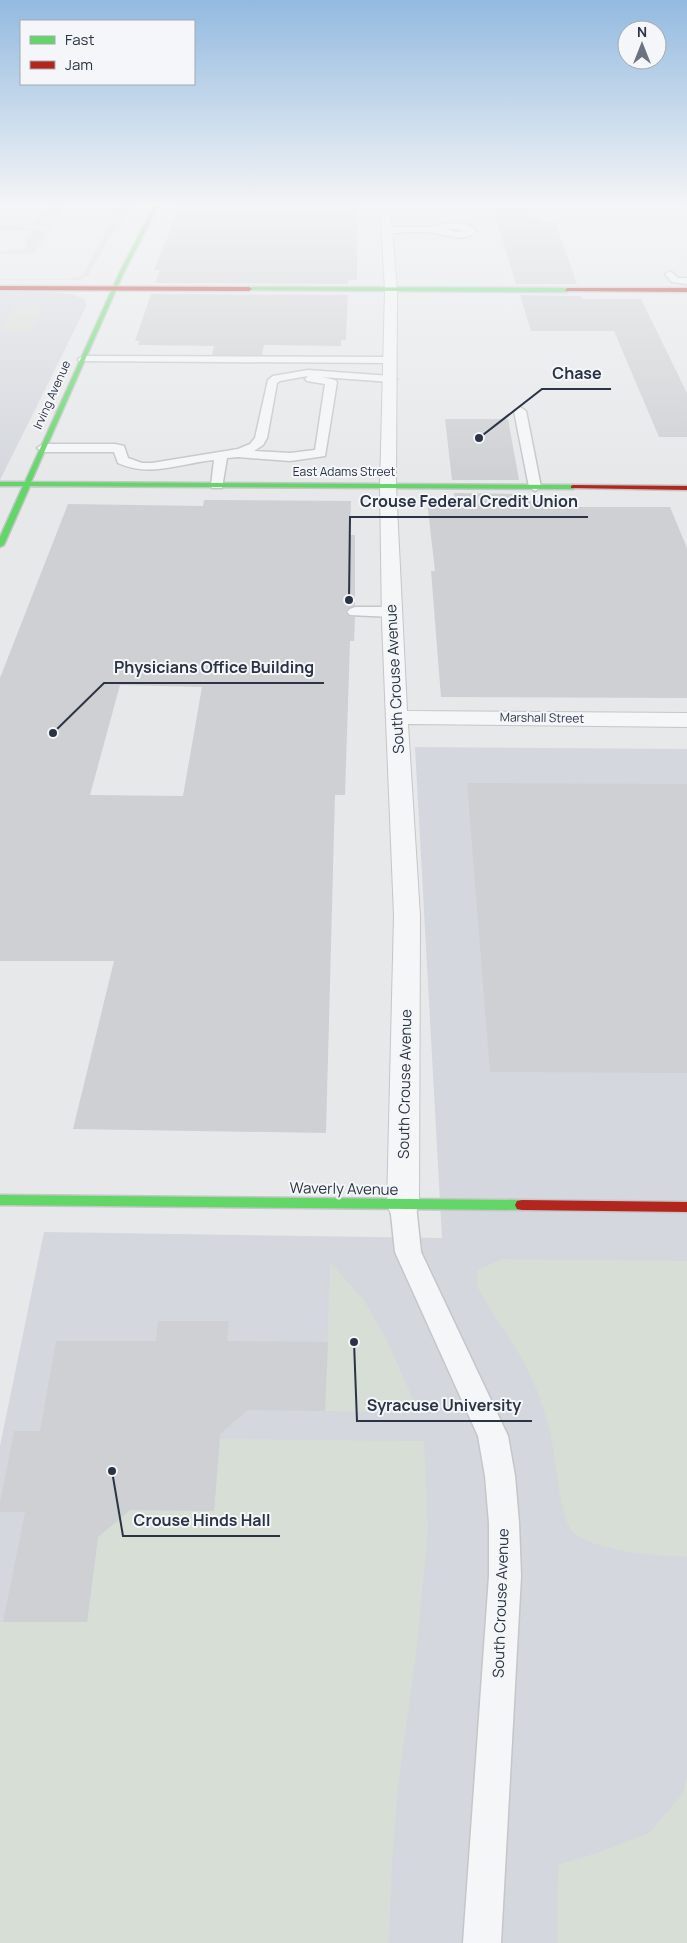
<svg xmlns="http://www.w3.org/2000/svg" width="687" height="1943" viewBox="0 0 687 1943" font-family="Manrope,sans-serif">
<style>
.built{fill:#d4d7dd}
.green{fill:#d6ded6}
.building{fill:#ced0d3;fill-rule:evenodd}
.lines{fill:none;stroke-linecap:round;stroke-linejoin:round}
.lane-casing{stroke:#c4c6c8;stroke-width:3}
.street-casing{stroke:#c4c6c8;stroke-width:2}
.fast-casing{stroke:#c4c6c8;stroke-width:3}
.jam-casing{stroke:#c4c6c8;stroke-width:3}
.lane{fill:#f5f6f7;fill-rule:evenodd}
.street{fill:#f5f6f7;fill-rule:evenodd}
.fast{fill:#63d668;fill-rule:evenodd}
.jam{fill:#b3261e;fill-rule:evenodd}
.labels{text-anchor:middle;stroke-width:4;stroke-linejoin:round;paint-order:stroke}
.far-street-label{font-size:12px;fill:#2b3445;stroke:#f4f6f9}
.street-label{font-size:15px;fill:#2b3445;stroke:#f4f6f9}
.leader{fill:none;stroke:#2b3445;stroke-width:2}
.callout-dot{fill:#2b3445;stroke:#f4f6f9;stroke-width:2}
.callout-label{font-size:16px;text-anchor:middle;font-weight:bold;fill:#2b3445;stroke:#f4f6f9;stroke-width:4;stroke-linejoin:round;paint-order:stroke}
</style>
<rect width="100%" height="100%" fill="#e6e8ea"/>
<g class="built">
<path d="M 0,292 L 53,292 L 74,295 L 85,299 L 86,307 L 0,480 Z"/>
<path d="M 415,747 L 687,749 L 687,1943 L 0,1943 L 0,1446 L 44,1232 L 442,1238 Z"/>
</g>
<g class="green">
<path d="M 39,204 L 64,204 L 51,227 L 13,225 L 48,231 L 34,254 L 0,254 L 0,251 L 25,250 L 29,244 L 25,243 L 32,230 L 0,230 L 0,223 L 33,223 L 43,211 L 49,211 L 52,205 Z"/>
<path d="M 120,204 L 130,204 L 118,227 L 107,242 L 88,276 L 78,280 L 0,280 L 0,279 L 69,279 L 83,275 Z"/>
<path d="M 13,308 L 43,308 L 31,331 L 0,330 Z"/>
<path d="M 503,1259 L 687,1261 L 687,1557 C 655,1555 598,1553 573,1532 C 560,1520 555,1456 551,1436 C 546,1416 539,1393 530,1375 C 516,1344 493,1317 477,1286 L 477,1270 Z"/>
<path d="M 330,1262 L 364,1300 L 389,1344 L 419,1413 L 325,1411 Z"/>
<path d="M 220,1439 L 424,1441 L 428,1529 L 418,1638 L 398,1787 L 392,1864 L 389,1943 L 0,1943 L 0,1622 L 87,1622 L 98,1537 L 130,1510 L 214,1511 Z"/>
<path d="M 687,1775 L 687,1943 L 557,1943 L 558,1865 L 603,1851 L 649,1833 L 683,1793 Z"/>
</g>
<g class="building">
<path d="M 187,204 L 357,205 L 357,280 L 348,280 L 348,284 L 155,283 L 160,270 L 154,270 L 180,206 Z"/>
<path d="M 495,215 L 534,215 L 534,217 L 539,217 L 541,222 L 555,222 L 577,284 L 516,284 Z"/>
<path d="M 151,294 L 348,295 L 346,340 L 341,340 L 341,346 L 264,345 L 262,355 L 212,355 L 214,346 L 138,345 L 139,341 L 135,341 Z"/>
<path d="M 520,295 L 581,296 L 583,299 L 641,299 L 687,393 L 687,437 L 659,437 L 614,331 L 531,331 Z"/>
<path d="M 445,419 L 508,419 L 519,480 L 452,480 Z"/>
<path d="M 454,493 L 521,494 L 523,501 L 546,501 L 548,507 L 670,507 L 687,548 L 687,698 L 441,697 L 431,571 L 435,571 L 427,501 L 454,501 Z"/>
<path d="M 204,500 L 351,501 L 350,535 L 355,535 L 355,605 L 349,608 L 345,612 L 349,616 L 355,617 L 354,641 L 350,641 L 345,795 L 335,795 L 326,1133 L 73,1129 L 114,961 L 0,961 L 0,678 L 68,504 L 203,506 ZM 120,685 L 202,687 L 183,796 L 90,795 Z"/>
<path d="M 467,783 L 687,784 L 687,1073 L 490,1072 Z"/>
<path d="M 158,1321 L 229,1321 L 227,1341 L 328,1342 L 325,1411 L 248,1410 L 220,1434 L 214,1511 L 130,1510 L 98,1537 L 87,1622 L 3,1622 L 25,1512 L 0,1512 L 0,1503 L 14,1431 L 40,1431 L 56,1341 L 156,1341 Z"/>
</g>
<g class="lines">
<g class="lane-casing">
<g id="lane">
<path d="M 455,223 L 469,225 L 476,231 C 464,243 449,235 435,233 C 420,230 402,233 387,233 L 383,230 L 387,227 L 436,227 L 442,224 ZM 444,229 L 455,229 L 466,231 L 455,232 Z"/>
<path d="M 670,271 L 678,278 L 687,278 L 687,284 L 672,282 L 665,274 Z"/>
<path d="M 83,356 L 391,357 L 396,360 L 391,363 L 79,361 L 78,359 Z"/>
<path d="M 308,370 L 391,376 L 397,379 L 391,382 L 322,377 L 335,380 L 337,382 L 325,456 L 290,461 L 238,457 L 227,458 L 222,488 L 212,488 L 211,485 L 214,460 C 181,463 150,478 118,463 L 114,452 L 43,452 L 37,448 L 43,444 L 115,444 L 124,446 L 128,458 L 142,463 L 152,463 L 238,449 L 250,444 L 255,438 L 268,380 L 273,376 ZM 308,376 L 305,379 L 307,381 L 325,384 L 315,450 L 290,453 L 254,451 L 263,445 L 267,438 L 277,383 L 280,381 Z"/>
<path d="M 520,407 L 526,411 L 541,487 L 535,491 L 529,487 L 514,411 Z"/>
<path d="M 355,607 L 392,607 L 397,609 L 400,612 L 397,615 L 392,617 L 350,615 L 347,612 L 350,609 Z"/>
<path d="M 403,1195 L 412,1198 L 416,1205 L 421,1252 L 508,1436 L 515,1476 L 519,1523 L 521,1576 L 501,1943 L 463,1943 L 489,1576 L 489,1523 L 485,1476 L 478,1436 L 395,1252 L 390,1205 L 394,1198 Z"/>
</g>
</g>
<g class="street-casing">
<path id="street" d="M 380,204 L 390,204 L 397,290 L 396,486 L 407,711 L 687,713 L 687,727 L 408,724 L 420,916 L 419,1205 L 415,1214 L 403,1218 L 391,1214 L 387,1205 L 394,916 L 382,622 L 380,486 L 385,290 Z"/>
</g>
<g class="fast-casing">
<g id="fast">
<path d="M 155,204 L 159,204 L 123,274 L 31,482 L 573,485 L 576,487 L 573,489 L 30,486 L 4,545 L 0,547 L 0,537 L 23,486 L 0,486 L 0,482 L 25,482 L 119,274 Z"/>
<path d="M 249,287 L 567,288 L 570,290 L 567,292 L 247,290 Z"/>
<path d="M 0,1195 L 522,1200 L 527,1201 L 529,1205 L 527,1209 L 522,1210 L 0,1205 Z"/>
</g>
</g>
<g class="jam-casing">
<g id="jam">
<path d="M 0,286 L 249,287 L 252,289 L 249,291 L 0,290 Z"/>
<path d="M 567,288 L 687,288 L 687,292 L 565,291 Z"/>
<path d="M 573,485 L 687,486 L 687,490 L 571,488 L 571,486 Z"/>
<path d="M 522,1200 L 687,1202 L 687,1212 L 522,1210 L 517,1209 L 515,1205 L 517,1201 Z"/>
</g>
</g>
<use href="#lane" class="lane"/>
<use href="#street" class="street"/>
<use href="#fast" class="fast"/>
<use href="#jam" class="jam"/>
</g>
<linearGradient id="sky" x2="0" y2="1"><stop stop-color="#93bae0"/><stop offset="0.43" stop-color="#f4f5f6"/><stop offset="1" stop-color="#f4f5f6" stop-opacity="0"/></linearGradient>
<rect width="687" height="476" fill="url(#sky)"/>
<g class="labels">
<g class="far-street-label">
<text transform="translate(52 395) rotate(-66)" y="4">Irving Avenue</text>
<text x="344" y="476">East Adams Street</text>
<text transform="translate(542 718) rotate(1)" y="4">Marshall Street</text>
</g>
<g class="street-label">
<text transform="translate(395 679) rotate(-93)" y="5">South Crouse Avenue</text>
<text transform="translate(405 1084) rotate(-89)" y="5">South Crouse Avenue</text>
<text transform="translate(344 1189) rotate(1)" y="5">Waverly Avenue</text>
<text transform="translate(501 1603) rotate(-88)" y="5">South Crouse Avenue</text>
</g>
</g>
<path class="leader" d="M479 438L542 389H611M349 600L350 517H588M53 733L104 683H324M354 1342L357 1421H532M112 1471L123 1536H280"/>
<g class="callout-dot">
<circle cx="479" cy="438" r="5"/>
<circle cx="349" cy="600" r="5"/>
<circle cx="53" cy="733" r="5"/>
<circle cx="354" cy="1342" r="5"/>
<circle cx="112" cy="1471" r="5"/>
</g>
<g class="callout-label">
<text x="577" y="379">Chase</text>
<text x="469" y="507">Crouse Federal Credit Union</text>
<text x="214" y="673">Physicians Office Building</text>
<text x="444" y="1411">Syracuse University</text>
<text x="202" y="1526">Crouse Hinds Hall</text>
</g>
<rect x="20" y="20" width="175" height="65" fill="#f4f6f9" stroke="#a4a8b1"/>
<rect x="30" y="36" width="25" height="8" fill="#63d668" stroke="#a4a8b1"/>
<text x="65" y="45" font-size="15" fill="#2b3445">Fast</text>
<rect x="30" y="61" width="25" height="8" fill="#b3261e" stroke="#a4a8b1"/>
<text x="65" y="70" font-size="15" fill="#2b3445">Jam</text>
<g transform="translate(642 45)"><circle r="24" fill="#f4f6f9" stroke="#a4a8b1"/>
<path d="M0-4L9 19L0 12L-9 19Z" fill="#6c737f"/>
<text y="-8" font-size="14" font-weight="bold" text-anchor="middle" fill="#2b3445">N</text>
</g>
</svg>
